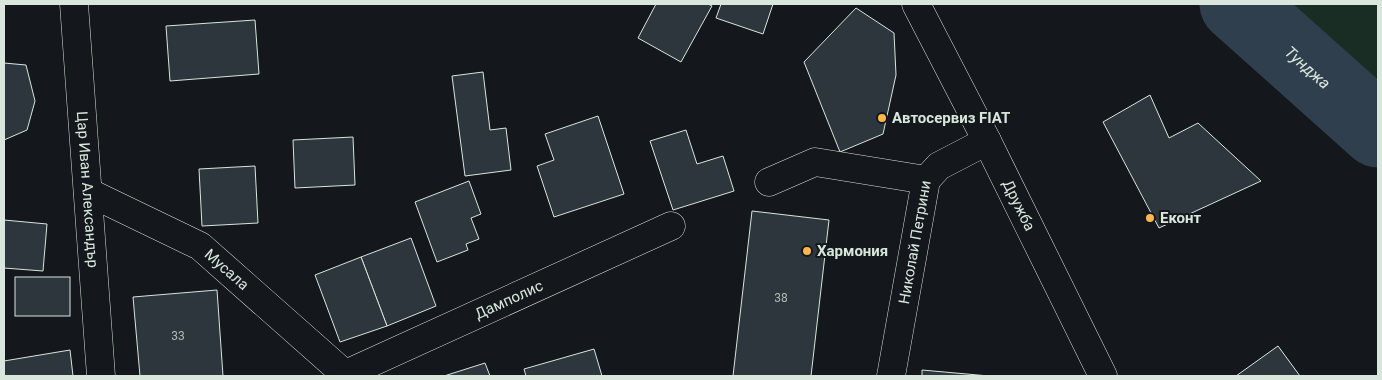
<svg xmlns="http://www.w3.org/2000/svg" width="1382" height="380" viewBox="0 0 1382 380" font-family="Roboto,sans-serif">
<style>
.green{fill:#1a2d24;stroke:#939e99}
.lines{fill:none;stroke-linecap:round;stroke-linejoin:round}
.river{stroke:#2f3f4d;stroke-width:75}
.building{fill:#2c363c;stroke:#d8e6dc}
.minor-casing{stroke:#d8e6dc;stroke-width:29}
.minor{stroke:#14181c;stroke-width:28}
.poi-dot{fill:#ffb74d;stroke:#14181c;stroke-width:2}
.labels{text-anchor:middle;stroke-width:4;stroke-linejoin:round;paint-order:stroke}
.number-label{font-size:12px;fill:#adbab4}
.poi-label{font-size:15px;font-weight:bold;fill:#d8e6dc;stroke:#14181c;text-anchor:start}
.street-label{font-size:15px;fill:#d8e6dc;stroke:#14181c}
.water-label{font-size:16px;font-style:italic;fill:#d8e6dc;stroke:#14181c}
</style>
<rect width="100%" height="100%" fill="#14181c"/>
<path class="green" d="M 1206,4 L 1378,4 L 1378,165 L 1215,17 Z"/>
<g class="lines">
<path class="river" id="s1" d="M 1237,4 L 1378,130"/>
</g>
<g class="building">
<path d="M 656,4 L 708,4 L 712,6 L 681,62 L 638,38 Z"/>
<path d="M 721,4 L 773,4 L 763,34 L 716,18 Z"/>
<path d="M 856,8 L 894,33 L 896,75 L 883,134 L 840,152 L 804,62 Z"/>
<path d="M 255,20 L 259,74 L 170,81 L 166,26 Z"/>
<path d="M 4,63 L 26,65 L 35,101 L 27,130 L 4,140 Z"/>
<path d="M 483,72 L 490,130 L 506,128 L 511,170 L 465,176 L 452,76 Z"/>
<path d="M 1150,95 L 1169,138 L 1198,123 L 1261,181 L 1159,228 L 1103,122 Z"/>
<path d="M 598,116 L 624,194 L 554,217 L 537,166 L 554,160 L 545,134 Z"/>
<path d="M 686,130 L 697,164 L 723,156 L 734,191 L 673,210 L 650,141 Z"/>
<path d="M 353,137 L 355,185 L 295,188 L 293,140 Z"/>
<path d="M 255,166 L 258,223 L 202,226 L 199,169 Z"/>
<path d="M 469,181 L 481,214 L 471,218 L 479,239 L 466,244 L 468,250 L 437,262 L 415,202 Z"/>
<path d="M 752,211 L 829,220 L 811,376 L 733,376 Z"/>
<path d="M 4,220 L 47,224 L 43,271 L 4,268 Z"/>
<path d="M 411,238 L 436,306 L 387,326 L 361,257 Z"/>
<path d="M 361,257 L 387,326 L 340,342 L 315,275 Z"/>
<rect x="15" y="277" width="55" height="39"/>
<path d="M 217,290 L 223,376 L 140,376 L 133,297 Z"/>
<path d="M 1278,346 L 1300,376 L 1236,376 Z"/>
<path d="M 594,349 L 602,376 L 526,376 L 524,369 Z"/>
<path d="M 70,350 L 73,376 L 4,376 L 4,361 Z"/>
<path d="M 485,363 L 490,376 L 444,376 Z"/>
<path d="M 922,370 L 989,376 L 922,376 Z"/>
</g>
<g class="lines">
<g class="minor-casing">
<g id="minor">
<path id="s2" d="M 74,4 L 101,376"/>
<path id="s3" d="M 916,4 L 987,141 L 1103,376"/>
<path d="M 769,182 L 815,162 L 926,180"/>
<path id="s4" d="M 88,192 L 200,246 L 347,376"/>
<path id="s5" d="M 346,374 L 671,226"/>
<path id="s6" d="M 891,376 L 926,180 L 939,166 L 987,141"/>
</g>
</g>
<use href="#minor" class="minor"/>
</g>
<g class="poi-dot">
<circle cx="882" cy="118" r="5"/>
<circle cx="1150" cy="218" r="5"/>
<circle cx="807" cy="251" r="5"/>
</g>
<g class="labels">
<g class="number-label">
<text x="781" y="302">38</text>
<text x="178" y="340">33</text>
</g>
<g class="poi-label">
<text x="892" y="123">Автосервиз FIAT</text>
<text x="1160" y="223">Еконт</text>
<text x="817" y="256">Хармония</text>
</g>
<g class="street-label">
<text dy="5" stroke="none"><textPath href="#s2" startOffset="186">Цар Иван Александър</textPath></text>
<text dy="5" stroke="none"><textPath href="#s3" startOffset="226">Дружба</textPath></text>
<text dy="5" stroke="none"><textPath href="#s6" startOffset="136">Николай Петрини</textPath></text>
<text dy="5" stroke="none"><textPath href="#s4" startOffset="160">Мусала</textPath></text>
<text dy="5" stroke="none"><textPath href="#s5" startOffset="179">Дамполис</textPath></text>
</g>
<g class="water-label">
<text dy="6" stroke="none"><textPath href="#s1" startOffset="95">Тунджа</textPath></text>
</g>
</g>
<rect width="1382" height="380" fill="none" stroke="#d8e6dc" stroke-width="10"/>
</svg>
